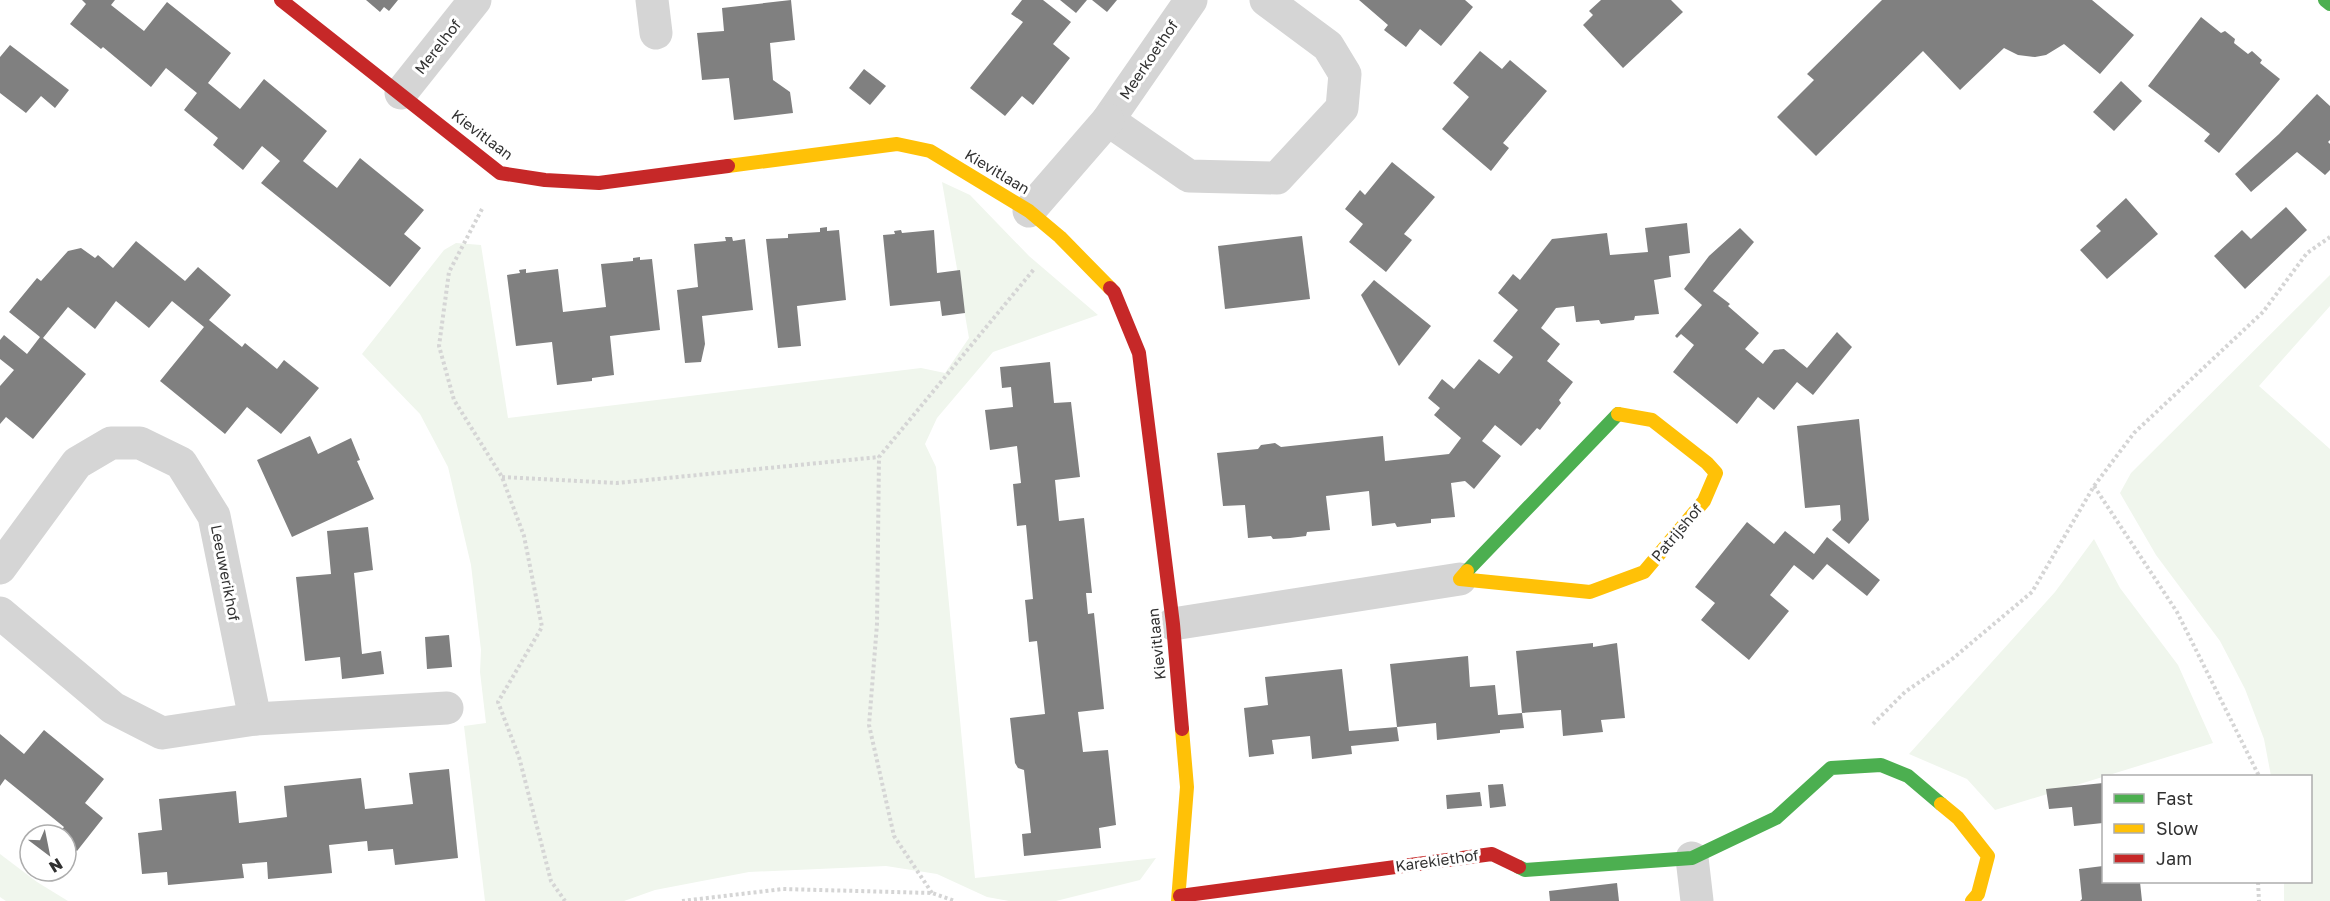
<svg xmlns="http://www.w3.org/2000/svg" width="2330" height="901" viewBox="0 0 2330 901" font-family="'Golos Text',sans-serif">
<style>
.green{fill:#f0f6ed}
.building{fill:#808080}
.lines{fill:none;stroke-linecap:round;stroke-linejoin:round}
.path{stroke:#d5d5d5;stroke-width:4;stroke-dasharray:3 3;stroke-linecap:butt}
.street{stroke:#d5d5d5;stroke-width:33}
.fast{stroke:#4caf50;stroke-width:14}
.slow{stroke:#ffc107;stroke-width:14}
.jam{stroke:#c62828;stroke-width:14}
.labels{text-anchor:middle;stroke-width:6;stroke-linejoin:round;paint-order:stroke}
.street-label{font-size:15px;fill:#313131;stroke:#fff}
</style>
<rect width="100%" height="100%" fill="#fff"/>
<g class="green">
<path d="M 942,182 L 970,195 L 1029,256 L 1098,315 L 993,352 L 937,418 L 925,444 L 936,467 L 975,878 L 1156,858 L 1140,880 L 1056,901 L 1009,901 L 987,897 L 937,874 L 886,866 L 749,872 L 655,890 L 624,901 L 485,901 L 464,726 L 486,723 L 480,672 L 481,650 L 471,565 L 448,467 L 420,414 L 362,354 L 444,250 L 456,243 L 481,245 L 508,418 L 921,368 L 945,373 L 969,338 Z"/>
<path d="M 2330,275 L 2330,306 L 2259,386 L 2330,449 L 2330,901 L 2284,901 L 2284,882 L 2310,882 L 2310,776 L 2271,776 L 2264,739 L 2245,689 L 2220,641 L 2156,555 L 2120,493 L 2131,473 Z"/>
<path d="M 2094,539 L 2120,588 L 2178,665 L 2213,743 L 1995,810 L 1967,779 L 1909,754 L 2055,592 Z"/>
<path d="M 0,854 L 37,882 L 68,901 L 6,901 L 0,897 Z"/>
</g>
<g class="building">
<path d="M 82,0 L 115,0 L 111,5 L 144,31 L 167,2 L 231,53 L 208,83 L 240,109 L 264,79 L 327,131 L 303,161 L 337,188 L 360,158 L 424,210 L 404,234 L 421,248 L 390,287 L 261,183 L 280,161 L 262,146 L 243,170 L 213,145 L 218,138 L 184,110 L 197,93 L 166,68 L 151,87 L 103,47 L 101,49 L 70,24 L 86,4 Z"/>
<path d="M 366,0 L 398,0 L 389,11 L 384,7 L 380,12 Z"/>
<path d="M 791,0 L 795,40 L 770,43 L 773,80 L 790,92 L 793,113 L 734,120 L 729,78 L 702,80 L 697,33 L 724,31 L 722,8 Z"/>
<path d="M 1022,0 L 1043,0 L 1071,22 L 1053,44 L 1070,58 L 1033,105 L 1022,96 L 1005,116 L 970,88 L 1023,22 L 1011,14 Z"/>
<path d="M 1060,0 L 1087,0 L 1076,13 Z"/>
<path d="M 1092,0 L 1117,0 L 1107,12 Z"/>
<path d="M 1359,0 L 1465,0 L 1473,7 L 1441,46 L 1420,29 L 1406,47 L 1384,30 L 1388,25 Z"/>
<path d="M 1601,0 L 1671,0 L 1683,12 L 1623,68 L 1583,25 L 1593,15 L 1589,11 Z"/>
<path d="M 1882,0 L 2092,0 L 2134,35 L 2100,74 L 2064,44 L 2046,55 L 2035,57 L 2018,55 L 2004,48 L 1960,90 L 1923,51 L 1816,156 L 1777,117 L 1814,80 L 1807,74 Z"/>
<path d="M 2201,17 L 2221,33 L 2225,31 L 2235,39 L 2234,43 L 2248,54 L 2252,51 L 2262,60 L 2260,63 L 2280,79 L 2219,153 L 2204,141 L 2210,134 L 2148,86 Z"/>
<path d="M 10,45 L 69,90 L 55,108 L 41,96 L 26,113 L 0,93 L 0,57 Z"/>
<path d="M 1480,51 L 1502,69 L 1510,60 L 1547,91 L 1503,143 L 1509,148 L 1491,171 L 1442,129 L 1469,97 L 1453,83 Z"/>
<path d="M 864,69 L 886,86 L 870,105 L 849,88 Z"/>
<path d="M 2121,81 L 2142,101 L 2114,131 L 2093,112 Z"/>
<path d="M 2317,94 L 2330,106 L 2330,140 L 2328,142 L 2330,144 L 2330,170 L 2325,175 L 2297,152 L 2251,192 L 2235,174 L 2279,134 Z"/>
<path d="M 1392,162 L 1435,197 L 1404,234 L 1412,240 L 1386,272 L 1349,242 L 1363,224 L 1345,209 L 1360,190 L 1365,195 Z"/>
<path d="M 2126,198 L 2158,234 L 2107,279 L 2080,250 L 2101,231 L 2096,226 Z"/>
<path d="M 2286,207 L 2307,230 L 2245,289 L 2214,256 L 2242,230 L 2251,239 Z"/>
<path d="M 1687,223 L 1690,253 L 1669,256 L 1671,277 L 1654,280 L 1659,314 L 1635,316 L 1634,320 L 1601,324 L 1599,320 L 1576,322 L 1574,306 L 1556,308 L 1541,328 L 1560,344 L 1547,361 L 1573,382 L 1559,400 L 1561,403 L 1540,430 L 1537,428 L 1521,446 L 1495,425 L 1482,441 L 1501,456 L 1474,489 L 1465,481 L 1451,483 L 1455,517 L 1431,519 L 1431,523 L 1397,527 L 1395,523 L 1372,526 L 1369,491 L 1326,496 L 1330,530 L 1307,532 L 1306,536 L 1290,538 L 1273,539 L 1271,536 L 1248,538 L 1245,505 L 1223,506 L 1217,453 L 1258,449 L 1261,445 L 1275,443 L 1281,447 L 1383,436 L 1385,461 L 1449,454 L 1461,438 L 1434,415 L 1440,408 L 1428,398 L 1442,379 L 1454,389 L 1479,359 L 1499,374 L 1513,357 L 1493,341 L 1518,310 L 1498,293 L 1513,274 L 1520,280 L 1552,239 L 1607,233 L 1610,255 L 1648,252 L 1645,228 Z"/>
<path d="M 827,227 L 827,231 L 839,230 L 846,300 L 797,306 L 801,346 L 778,348 L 766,239 L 788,238 L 788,234 L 820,232 L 820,228 Z"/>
<path d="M 1740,228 L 1754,242 L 1713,291 L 1730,304 L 1728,306 L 1759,333 L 1745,349 L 1763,364 L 1774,350 L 1784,349 L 1807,368 L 1837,332 L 1852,347 L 1813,395 L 1797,382 L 1774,410 L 1758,397 L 1737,424 L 1673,372 L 1694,345 L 1681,334 L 1677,338 L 1675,336 L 1702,305 L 1684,289 L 1709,256 Z"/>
<path d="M 901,230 L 902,233 L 934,230 L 937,273 L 960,270 L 965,313 L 942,316 L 940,301 L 890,306 L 883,235 L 895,234 L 894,231 Z"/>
<path d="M 1302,236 L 1310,299 L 1225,309 L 1218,246 Z"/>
<path d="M 725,237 L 732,237 L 733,241 L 745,239 L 753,310 L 702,316 L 705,344 L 701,362 L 685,363 L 677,290 L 698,287 L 694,244 L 726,241 Z"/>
<path d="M 136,241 L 185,281 L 198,267 L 231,295 L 209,320 L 242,347 L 245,343 L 277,369 L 284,360 L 319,388 L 281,434 L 247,407 L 225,434 L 160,381 L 204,327 L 172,301 L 149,328 L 116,301 L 95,329 L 68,307 L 43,338 L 86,374 L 33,439 L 6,417 L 0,424 L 0,386 L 14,370 L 0,359 L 0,340 L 4,335 L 27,354 L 40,337 L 9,312 L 37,278 L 41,281 L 68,251 L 81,248 L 95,258 L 98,255 L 113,268 Z"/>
<path d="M 640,257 L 640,260 L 652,259 L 660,330 L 610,336 L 614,375 L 592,378 L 592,381 L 557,385 L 552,342 L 516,346 L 507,275 L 520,273 L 519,270 L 526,269 L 526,273 L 558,269 L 563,312 L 606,307 L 601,264 L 633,261 L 633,258 Z"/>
<path d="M 1374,280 L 1431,326 L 1399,366 L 1361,295 Z"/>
<path d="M 1050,362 L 1054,403 L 1071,402 L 1080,477 L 1055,480 L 1059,521 L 1084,518 L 1092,593 L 1086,593 L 1088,614 L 1094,613 L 1104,709 L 1078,712 L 1083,752 L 1108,750 L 1116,825 L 1099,828 L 1101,848 L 1024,856 L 1022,834 L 1031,833 L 1024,770 L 1018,768 L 1015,763 L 1010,718 L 1045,714 L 1037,641 L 1029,642 L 1027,620 L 1025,600 L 1033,599 L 1026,525 L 1017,526 L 1013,484 L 1021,483 L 1017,446 L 990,450 L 985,410 L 1013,407 L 1011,387 L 1002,388 L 1000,367 Z"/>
<path d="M 1859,419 L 1869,520 L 1849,544 L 1832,530 L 1841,520 L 1840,505 L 1805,508 L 1797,426 Z"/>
<path d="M 310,436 L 318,454 L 351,438 L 360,460 L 357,461 L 374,499 L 292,537 L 257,460 Z"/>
<path d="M 1747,522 L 1774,544 L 1785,531 L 1814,554 L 1827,537 L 1880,580 L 1867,596 L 1827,564 L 1813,580 L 1794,565 L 1770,595 L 1789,611 L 1749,660 L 1701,620 L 1715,603 L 1695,587 Z"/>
<path d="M 368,527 L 373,570 L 354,573 L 358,613 L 362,654 L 381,651 L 384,674 L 342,679 L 340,657 L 305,661 L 296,577 L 331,574 L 327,531 Z"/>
<path d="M 449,635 L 452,667 L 427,669 L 425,637 Z"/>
<path d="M 1593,643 L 1593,647 L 1617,643 L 1625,718 L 1601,720 L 1603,732 L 1563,736 L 1561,710 L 1522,713 L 1516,651 Z"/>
<path d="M 1468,656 L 1470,687 L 1495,685 L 1498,715 L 1522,713 L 1524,728 L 1500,730 L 1500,733 L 1437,740 L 1436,723 L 1397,727 L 1399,741 L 1351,746 L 1352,754 L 1312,759 L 1310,736 L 1272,740 L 1274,754 L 1249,757 L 1244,708 L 1268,705 L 1265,677 L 1342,669 L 1349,731 L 1397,727 L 1390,664 Z"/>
<path d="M 44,730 L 104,779 L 85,803 L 103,818 L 77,851 L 66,842 L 66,835 L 58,835 L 64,827 L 5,779 L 0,786 L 0,734 L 24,754 Z"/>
<path d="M 449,769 L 458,858 L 395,865 L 393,849 L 368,851 L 367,841 L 329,845 L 332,873 L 268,879 L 267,862 L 242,864 L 244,878 L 168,885 L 167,872 L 142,874 L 138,833 L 162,830 L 159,799 L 236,791 L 239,823 L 287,817 L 284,786 L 361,778 L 365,809 L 413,804 L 409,773 Z"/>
<path d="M 2103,783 L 2103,823 L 2074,826 L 2072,807 L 2049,809 L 2046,789 Z"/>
<path d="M 1503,784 L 1506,806 L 1490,808 L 1488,785 Z"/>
<path d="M 1480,792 L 1482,806 L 1447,809 L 1446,795 Z"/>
<path d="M 2103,866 L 2103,882 L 2140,882 L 2142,901 L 2080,901 L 2082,899 L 2079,869 Z"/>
<path d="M 1617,883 L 1619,901 L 1550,901 L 1549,891 Z"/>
</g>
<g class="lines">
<g class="path">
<path d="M 482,209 L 449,272 L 439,346 L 454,400 L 502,477 L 524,536 L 542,627 L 498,702 L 519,757 L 551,881 L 565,901"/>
<path d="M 502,477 L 617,483 L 879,457"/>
<path d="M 2094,486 L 2177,612 L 2259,776"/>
<path d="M 1873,724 L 1905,692 L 1951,660 L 2032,592 L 2094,486 L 2134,433 L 2263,312 L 2307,253 L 2330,237"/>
<path d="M 2258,882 L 2259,901"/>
<path d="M 932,893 L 894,836 L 869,725 L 877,624 L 879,457 L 1035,268"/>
<path d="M 682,901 L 783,889 L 932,893 L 955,901"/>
</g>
<g class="street">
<path d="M 652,0 L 656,33"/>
<path d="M 1191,0 L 1108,120 L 1189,176 L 1277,178 L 1342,108 L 1345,74 L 1328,46 L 1266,0"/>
<path d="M 401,93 L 475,0"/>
<path d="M 1029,211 L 1108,120"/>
<path d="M 0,568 L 77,463 L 111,443 L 140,443 L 181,463 L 214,516 L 255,719"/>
<path d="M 0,613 L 113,708 L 162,733 L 255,719 L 447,708"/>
<path d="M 1173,624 L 1460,579"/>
<path d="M 1692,858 L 1697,901"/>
</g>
<g class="fast">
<path d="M 2325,0 L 2330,4"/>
<path d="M 1467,571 L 1618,414"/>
<path d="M 1519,867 L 1525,870 L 1692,858 L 1776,818 L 1831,768 L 1881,765 L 1908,776 L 1941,804"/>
</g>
<g class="slow">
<path d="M 728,166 L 897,144 L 930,151 L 1029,211 L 1060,237 L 1110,288"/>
<path d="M 1467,571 L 1460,579 L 1590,592 L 1644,572 L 1704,501 L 1716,473 L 1707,463 L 1652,420 L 1618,414"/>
<path d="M 1941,804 L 1958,818 L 1988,856 L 1978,894 L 1972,901"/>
<path d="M 1178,901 L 1187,787 L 1182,729"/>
</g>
<g class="jam">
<path d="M 281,0 L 500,173 L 545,180 L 599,183 L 728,166"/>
<path d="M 1110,288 L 1114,292 L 1139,353 L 1173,624 L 1182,729"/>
<path d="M 1180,896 L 1492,854 L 1519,867"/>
</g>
</g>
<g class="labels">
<g class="street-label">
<text transform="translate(438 47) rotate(-52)" y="5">Merelhof</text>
<text transform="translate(1149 60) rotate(-56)" y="5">Meerkoethof</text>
<text transform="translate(482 135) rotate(37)" y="5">Kievitlaan</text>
<text transform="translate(997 172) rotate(31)" y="5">Kievitlaan</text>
<text transform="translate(1677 533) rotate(-50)" y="5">Patrijshof</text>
<text transform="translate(225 573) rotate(79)" y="5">Leeuwerikhof</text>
<text transform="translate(1157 644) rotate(-96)" y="5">Kievitlaan</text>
<text transform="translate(1437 861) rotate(-8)" y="5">Karekiethof</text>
</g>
</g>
<rect x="2102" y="775" width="210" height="108" fill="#ffffff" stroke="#adadad" stroke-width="1.5"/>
<rect x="2114" y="794" width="30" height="9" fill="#4caf50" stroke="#adadad" stroke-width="1.5"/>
<text x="2156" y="805" font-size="18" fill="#313131">Fast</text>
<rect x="2114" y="824" width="30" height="9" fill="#ffc107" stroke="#adadad" stroke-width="1.5"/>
<text x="2156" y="835" font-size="18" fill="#313131">Slow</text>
<rect x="2114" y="854" width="30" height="9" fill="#c62828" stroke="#adadad" stroke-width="1.5"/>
<text x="2156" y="865" font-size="18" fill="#313131">Jam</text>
<g transform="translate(48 853) rotate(148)"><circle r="28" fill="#ffffff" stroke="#adadad" stroke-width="1.5"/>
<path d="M0-4.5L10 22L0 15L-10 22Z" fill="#797979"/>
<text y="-9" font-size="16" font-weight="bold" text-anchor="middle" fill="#313131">N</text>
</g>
</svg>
